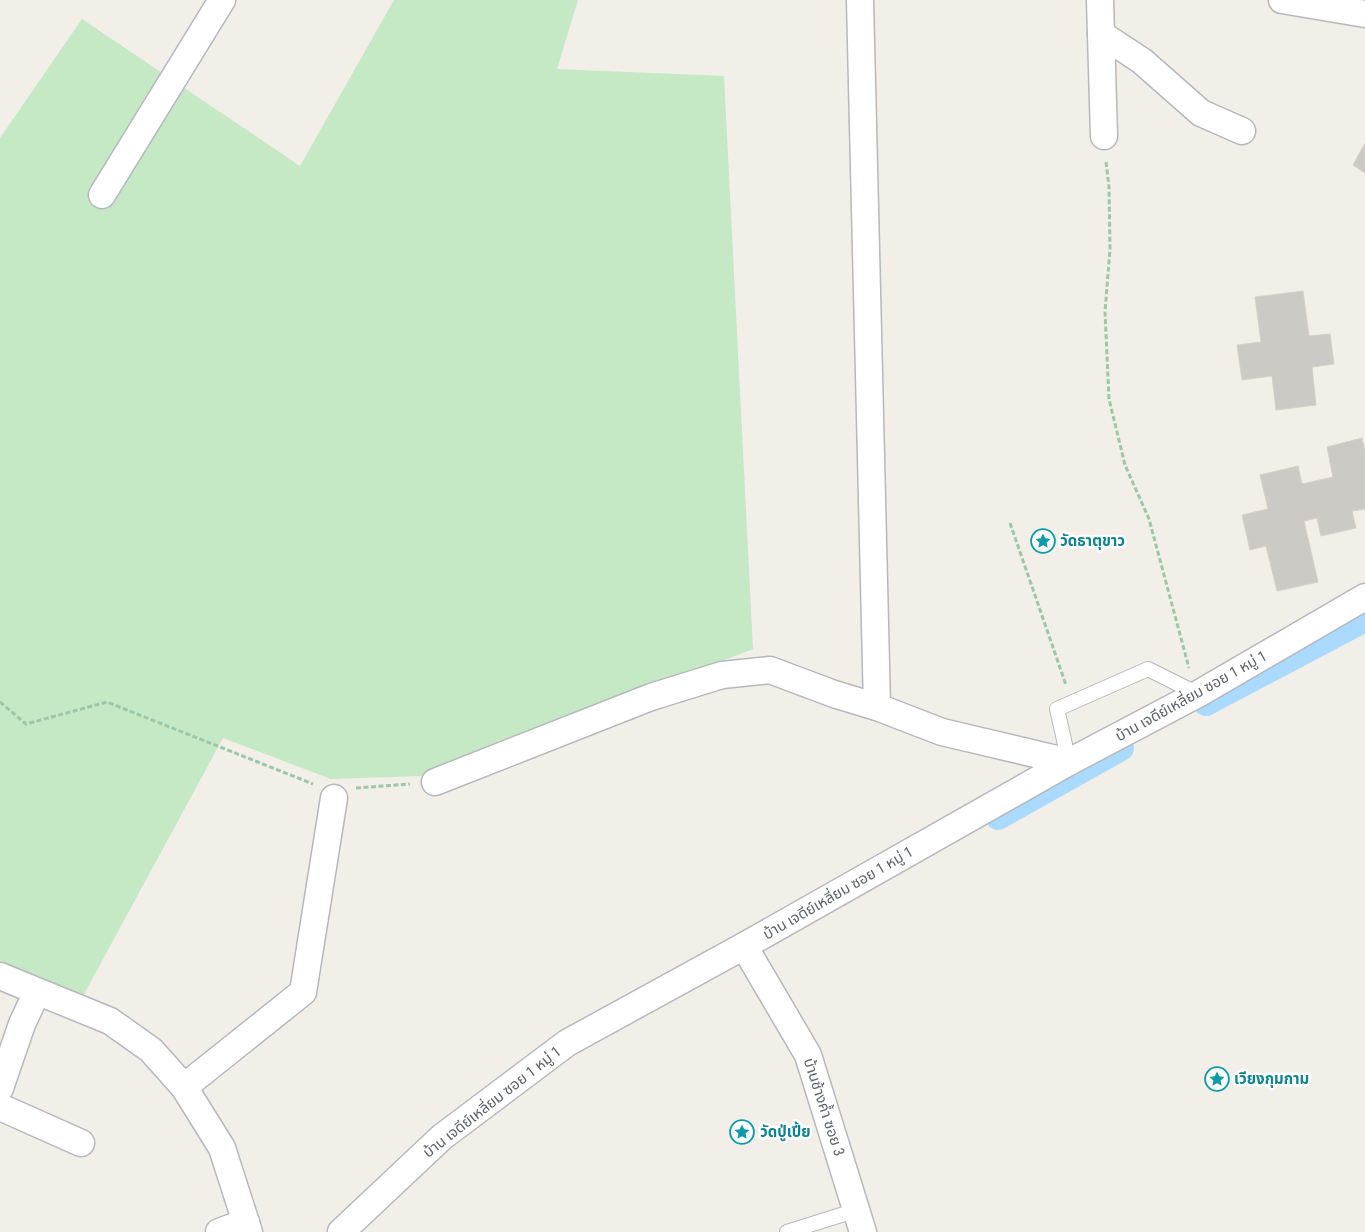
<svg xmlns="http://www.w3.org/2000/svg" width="1365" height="1232" viewBox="0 0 1365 1232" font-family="'Roboto Condensed','Noto Sans Thai',sans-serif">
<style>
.green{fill:#c5e8c5}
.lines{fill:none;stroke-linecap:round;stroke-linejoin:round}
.canal{stroke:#aadaff;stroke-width:26}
.building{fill:#cccac5;stroke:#d6d1c6}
.service-casing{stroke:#b5b8bc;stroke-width:16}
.minor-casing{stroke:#b5b8bc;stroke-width:29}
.path{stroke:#9cc7a9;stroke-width:3;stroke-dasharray:5 2.5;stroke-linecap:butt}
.service{stroke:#fff;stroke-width:14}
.minor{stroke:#fff;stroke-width:26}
.labels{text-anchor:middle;stroke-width:5;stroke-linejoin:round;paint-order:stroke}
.culture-label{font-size:15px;font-weight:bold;fill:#0d838f;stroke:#fff;text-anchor:start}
.street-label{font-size:15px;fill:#5f6368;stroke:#fff}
</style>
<rect width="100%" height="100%" fill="#f1efe8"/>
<path class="green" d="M 394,0 L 578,0 L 557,69 L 724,76 L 753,649 L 423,776 L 331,779 L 223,738 L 83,996 L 0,963 L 0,138 L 82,19 L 300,166 Z"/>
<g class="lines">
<g class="canal">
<path d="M 1206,703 L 1365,619"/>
<path d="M 998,817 L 1121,748"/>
</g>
</g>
<g class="building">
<path d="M 1365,143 L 1365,173 L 1353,165 Z"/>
<path d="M 1303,291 L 1309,336 L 1330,334 L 1334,364 L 1312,367 L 1316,405 L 1276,410 L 1272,376 L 1242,380 L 1237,345 L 1261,342 L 1255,297 Z"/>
<path d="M 1362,438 L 1365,452 L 1365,509 L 1352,511 L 1356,528 L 1321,536 L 1317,518 L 1304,521 L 1318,582 L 1277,591 L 1266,546 L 1250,550 L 1242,515 L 1268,509 L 1260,475 L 1298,466 L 1302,484 L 1333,477 L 1327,447 Z"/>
</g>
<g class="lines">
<g class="service-casing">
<g id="service">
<path d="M 1069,762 L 1057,709 L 1148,669 L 1198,694"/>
<path d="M 787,1232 L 857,1210"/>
</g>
</g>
<g class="minor-casing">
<g id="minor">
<path d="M 860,0 L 877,707"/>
<path d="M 1100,0 L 1104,136"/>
<path d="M 1282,0 L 1365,14"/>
<path d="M 1101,34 L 1142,61 L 1201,113 L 1242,131"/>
<path d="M 102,195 L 222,0"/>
<path d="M 435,782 L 651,697 L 722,675 L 770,670 L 834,694 L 877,707 L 942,732 L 1069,762"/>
<path d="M 744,946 L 808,1055 L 863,1232"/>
<path d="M 0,976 L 110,1021 L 151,1050 L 184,1087 L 222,1148 L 249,1232"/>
<path d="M 184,1087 L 303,992 L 334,798"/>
<path d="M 0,1088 L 22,1024 L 37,992"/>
<path d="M 0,1107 L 81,1143"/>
<path d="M 219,1232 L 246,1222"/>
<path d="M 341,1232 L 442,1137 L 567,1043 L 744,946 L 1069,762 L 1198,694 L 1365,597"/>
</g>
</g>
<g class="path">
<path d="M 1106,162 L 1109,187 L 1110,249 L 1105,312 L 1109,399 L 1125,465 L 1149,519 L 1189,668"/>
<path d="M 1010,523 L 1066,685"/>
<path d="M 0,702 L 26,724 L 107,702 L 313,784"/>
<path d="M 356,788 L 410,784"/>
</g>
<use href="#service" class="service"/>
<use href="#minor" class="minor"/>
</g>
<defs>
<g id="sight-ring" transform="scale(1.25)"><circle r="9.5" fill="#fff" stroke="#0f9aa8" stroke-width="1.5"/><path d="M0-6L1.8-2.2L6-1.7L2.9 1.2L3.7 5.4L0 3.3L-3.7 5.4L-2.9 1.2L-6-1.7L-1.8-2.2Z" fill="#0f9aa8"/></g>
</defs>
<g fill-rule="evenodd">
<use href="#sight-ring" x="1043" y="541"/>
<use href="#sight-ring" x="1217" y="1079"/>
<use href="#sight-ring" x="742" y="1132"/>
</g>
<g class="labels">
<g class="culture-label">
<text x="1060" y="546">วัดธาตุขาว</text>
<text x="1234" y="1084">เวียงกุมกาม</text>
<text x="760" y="1137">วัดปู่เปี้ย</text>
</g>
<g class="street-label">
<text transform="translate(1191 696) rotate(-29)" y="5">บ้าน เจดีย์เหลี่ยม ซอย 1 หมู่ 1</text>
<text transform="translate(838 893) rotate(-30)" y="5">บ้าน เจดีย์เหลี่ยม ซอย 1 หมู่ 1</text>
<text transform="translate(492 1102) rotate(-38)" y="5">บ้าน เจดีย์เหลี่ยม ซอย 1 หมู่ 1</text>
<text transform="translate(824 1107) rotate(72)" y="5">บ้านช้างค้ำ ซอย 3</text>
</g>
</g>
</svg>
